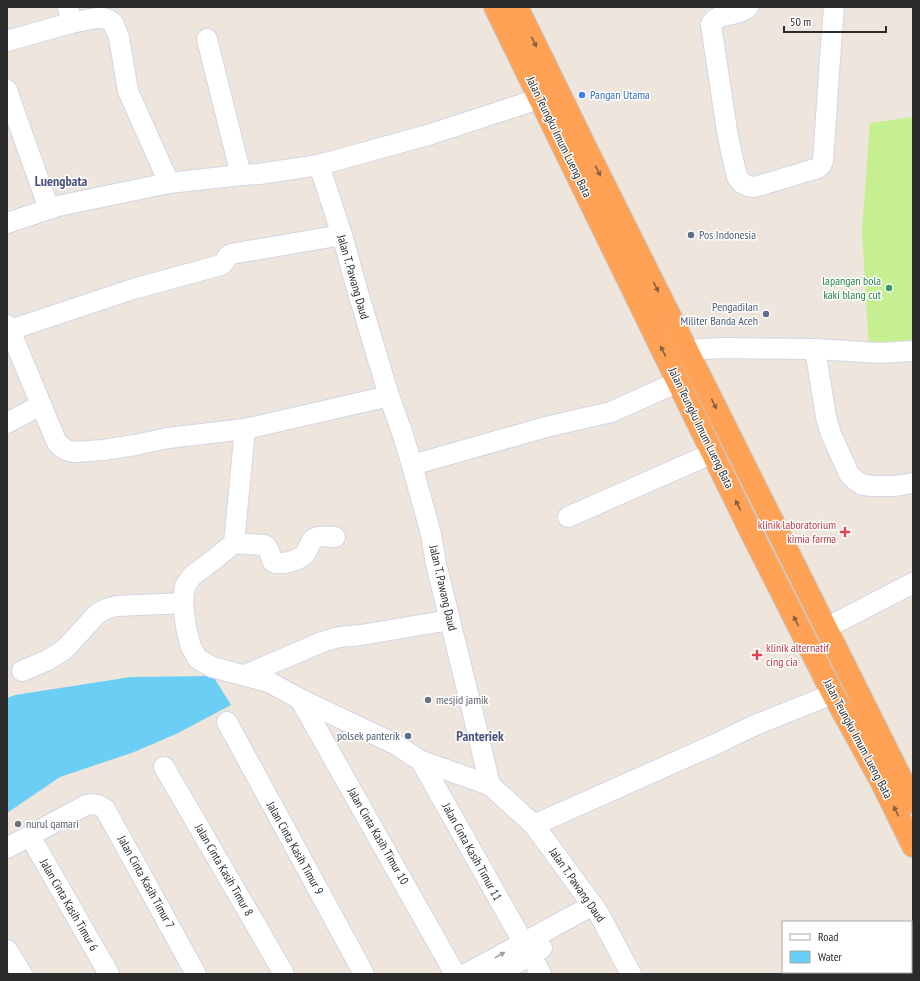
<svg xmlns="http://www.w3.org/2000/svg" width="920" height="981" viewBox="0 0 920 981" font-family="'PT Sans Narrow',sans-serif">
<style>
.pitch{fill:#c6ef91}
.water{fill:#6acef5}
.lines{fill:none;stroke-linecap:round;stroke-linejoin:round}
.minor-casing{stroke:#d2d5e5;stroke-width:22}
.highway-casing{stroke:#c8c8c8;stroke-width:24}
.minor{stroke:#fff;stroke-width:20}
.highway{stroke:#ffa256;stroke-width:22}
.oneway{fill:#8a613e}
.oneway2{fill:#a0a0a0}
.shop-dot{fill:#3f7fe0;stroke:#fff;stroke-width:1.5}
.service-dot{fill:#5c6f8a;stroke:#fff;stroke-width:1.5}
.leisure-dot{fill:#2e9e5b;stroke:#fff;stroke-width:1.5}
.health-dot{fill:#e0444e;stroke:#fff;stroke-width:1.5}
.worship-dot{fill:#6b7280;stroke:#fff;stroke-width:1.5}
.labels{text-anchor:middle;stroke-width:3;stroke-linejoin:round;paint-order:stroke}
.shop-label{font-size:12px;fill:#366cbe;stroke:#fff;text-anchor:start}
.street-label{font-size:12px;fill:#2b2b2b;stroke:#fff}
.service-label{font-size:12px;fill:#4e5e75;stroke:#fff;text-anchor:end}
.leisure-label{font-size:12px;fill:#27864d;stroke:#fff;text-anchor:end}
.health-label{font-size:12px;fill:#be3a42;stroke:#fff;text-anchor:end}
.worship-label{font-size:12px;fill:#5b616d;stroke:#fff;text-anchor:start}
.quarter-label{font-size:14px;font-weight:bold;fill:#49517e;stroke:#fff}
</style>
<rect width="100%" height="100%" fill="#eee6dc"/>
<path class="pitch" d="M 913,117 L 913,346 L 869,349 L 862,230 L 870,123 Z"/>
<path class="water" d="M 213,676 L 231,705 L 176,734 L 134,752 L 60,777 L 7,813 L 7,698 L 15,695 L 131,677 Z"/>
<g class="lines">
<g class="minor-casing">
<g id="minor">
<path d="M 748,7 C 739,17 715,12 711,25 L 728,137 L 737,177 L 742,183 L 748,186 L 755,187 L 818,168 L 821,165 L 823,161 L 830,59 L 834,7"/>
<path d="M 71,23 L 96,18 L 103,18 L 109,20 L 113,23 L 119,37 L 128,91 L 169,183"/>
<path d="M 207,39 L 241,175"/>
<path d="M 7,41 L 71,23 L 68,7"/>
<path d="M 7,90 L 11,102 L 49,209"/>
<path d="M 319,165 L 342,235 L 357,289 L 389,396 L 402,432 L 412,465 L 431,534 L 436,564 L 475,722 L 490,785 L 534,825 L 599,914 L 631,974"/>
<path d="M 7,223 L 58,206 L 169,183 L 241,175 L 259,174 L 319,165 L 428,135 L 529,102 L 539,97"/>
<path d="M 7,325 L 10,330 L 57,443 L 66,450 L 74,452 L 103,450 L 135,445 L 168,438 L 245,429 L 389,396"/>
<path d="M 10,330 L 133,289 L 221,265 C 226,262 226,256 231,254 L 342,235"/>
<path d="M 815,349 L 826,417 L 831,434 L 849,474 L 855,480 L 863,485 L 873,486 L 895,486 L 913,483"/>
<path d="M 688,350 L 720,348 L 815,349 L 880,353 L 913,351"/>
<path d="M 7,423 L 41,405"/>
<path d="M 245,429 L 234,543 L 216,558 L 192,576 L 185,586 L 183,603 L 186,627 L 191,647 L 198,659 L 212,667 L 269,682 L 300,699 L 395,744 L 421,761 L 490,785"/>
<path d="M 412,465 L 546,427 L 611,412 L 678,382"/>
<path d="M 568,517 L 713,453"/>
<path d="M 234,543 L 264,545 C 270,548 270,556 273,562 C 280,566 300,560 305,554 C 309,549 310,540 315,538 C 320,535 329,537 335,537"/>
<path d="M 826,628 L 913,583"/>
<path d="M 22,671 L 48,660 L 65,649 L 97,614 L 106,609 L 116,606 L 183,603"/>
<path d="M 245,675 L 322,642 L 339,637 L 361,635 L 450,620"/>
<path d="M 300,699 L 455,974"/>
<path d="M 227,722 L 364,974"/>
<path d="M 421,761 L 541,974"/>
<path d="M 164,767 L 257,927 L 284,974"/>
<path d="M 534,825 L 718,743 L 755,725 L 833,694"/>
<path d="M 30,836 L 109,974"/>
<path d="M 7,848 L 86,805 C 94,803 99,804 105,809 L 196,974"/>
<path d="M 7,950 L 22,974"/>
<path d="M 466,974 L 593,905"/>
<path d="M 497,974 L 542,948"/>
</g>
</g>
<g class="highway-casing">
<g id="highway">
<path d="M 495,7 L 749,528 L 833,694 L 880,779 L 913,846"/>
<path d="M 517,7 L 586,148 L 913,802"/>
</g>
</g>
<use href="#minor" class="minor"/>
<use href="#highway" class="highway"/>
</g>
<defs><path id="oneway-solid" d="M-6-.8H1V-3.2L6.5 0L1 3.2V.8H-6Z"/></defs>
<g class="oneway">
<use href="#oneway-solid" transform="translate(534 42) rotate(64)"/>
<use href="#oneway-solid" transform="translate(598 171) rotate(63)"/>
<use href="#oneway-solid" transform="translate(656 287) rotate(63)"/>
<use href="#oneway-solid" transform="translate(663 351) rotate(-116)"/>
<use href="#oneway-solid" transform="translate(714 404) rotate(64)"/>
<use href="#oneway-solid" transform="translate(738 505) rotate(-116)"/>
<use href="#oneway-solid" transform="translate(796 621) rotate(-117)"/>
<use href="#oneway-solid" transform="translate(896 811) rotate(-116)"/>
</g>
<use class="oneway2" href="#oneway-solid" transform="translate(500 955) rotate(-29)"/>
<circle class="shop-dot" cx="582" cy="95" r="4"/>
<g class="service-dot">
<circle cx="691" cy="235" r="4"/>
<circle cx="766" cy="314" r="4"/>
<circle cx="408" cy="736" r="4"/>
</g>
<circle class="leisure-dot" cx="889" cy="288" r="4"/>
<g class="health-dot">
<path d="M843 526h4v4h4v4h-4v4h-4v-4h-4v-4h4z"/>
<path d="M755 649h4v4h4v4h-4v4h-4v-4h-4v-4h4z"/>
</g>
<g class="worship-dot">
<circle cx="428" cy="700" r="4"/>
<circle cx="18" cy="824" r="4"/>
</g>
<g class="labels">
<g class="shop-label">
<text x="590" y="99">Pangan Utama</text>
</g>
<g class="street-label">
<text transform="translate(559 137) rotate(64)" y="4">Jalan Teungku Imum Lueng Bata</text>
<text transform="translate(353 277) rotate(74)" y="4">Jalan T. Pawang Daud</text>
<text transform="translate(701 428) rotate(64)" y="4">Jalan Teungku Imum Lueng Bata</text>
<text transform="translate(443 588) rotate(77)" y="4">Jalan T. Pawang Daud</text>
<text transform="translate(858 739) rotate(62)" y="4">Jalan Teungku Imum Lueng Bata</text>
<text transform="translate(378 836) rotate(60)" y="4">Jalan Cinta Kasih Timur 10</text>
<text transform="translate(295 848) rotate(61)" y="4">Jalan Cinta Kasih Timur 9</text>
<text transform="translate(472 852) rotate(61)" y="4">Jalan Cinta Kasih Timur 11</text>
<text transform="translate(224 870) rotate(60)" y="4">Jalan Cinta Kasih Timur 8</text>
<text transform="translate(146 882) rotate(61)" y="4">Jalan Cinta Kasih Timur 7</text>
<text transform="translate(577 885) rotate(55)" y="4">Jalan T. Pawang Daud</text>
<text transform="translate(69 905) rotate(60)" y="4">Jalan Cinta Kasih Timur 6</text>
</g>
<g class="service-label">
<text x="699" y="239" text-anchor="start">Pos Indonesia</text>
<text x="758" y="311">Pengadilan<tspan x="758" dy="14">Militer Banda Aceh</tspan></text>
<text x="400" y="740">polsek panterik</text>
</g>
<g class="leisure-label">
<text x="881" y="285">lapangan bola<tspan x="881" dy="14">kaki blang cut</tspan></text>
</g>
<g class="health-label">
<text x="836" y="529">klinik laboratorium<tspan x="836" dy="14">kimia farma</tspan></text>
<text x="766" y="652" text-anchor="start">klinik alternatif<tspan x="766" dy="14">cing cia</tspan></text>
</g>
<g class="worship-label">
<text x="436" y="704">mesjid jamik</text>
<text x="26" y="828">nurul qamari</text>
</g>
<g class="quarter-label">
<text x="61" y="186">Luengbata</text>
<text x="480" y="741">Panteriek</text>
</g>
</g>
<rect width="920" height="981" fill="none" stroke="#2b2b2b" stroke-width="16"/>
<rect x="782" y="921" width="130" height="52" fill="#ffffff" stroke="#aaaaaa"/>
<rect x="790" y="934" width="20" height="6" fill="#ffffff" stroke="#aaaaaa"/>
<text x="818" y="941" font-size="12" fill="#2b2b2b">Road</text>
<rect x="790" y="951" width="20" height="12" fill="#6acef5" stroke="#aaaaaa"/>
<text x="818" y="961" font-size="12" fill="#2b2b2b">Water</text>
<path d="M784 26v6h102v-6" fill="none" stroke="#2b2b2b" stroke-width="2"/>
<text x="790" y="26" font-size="12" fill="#2b2b2b" stroke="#ffffff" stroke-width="3" paint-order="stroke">50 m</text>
</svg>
